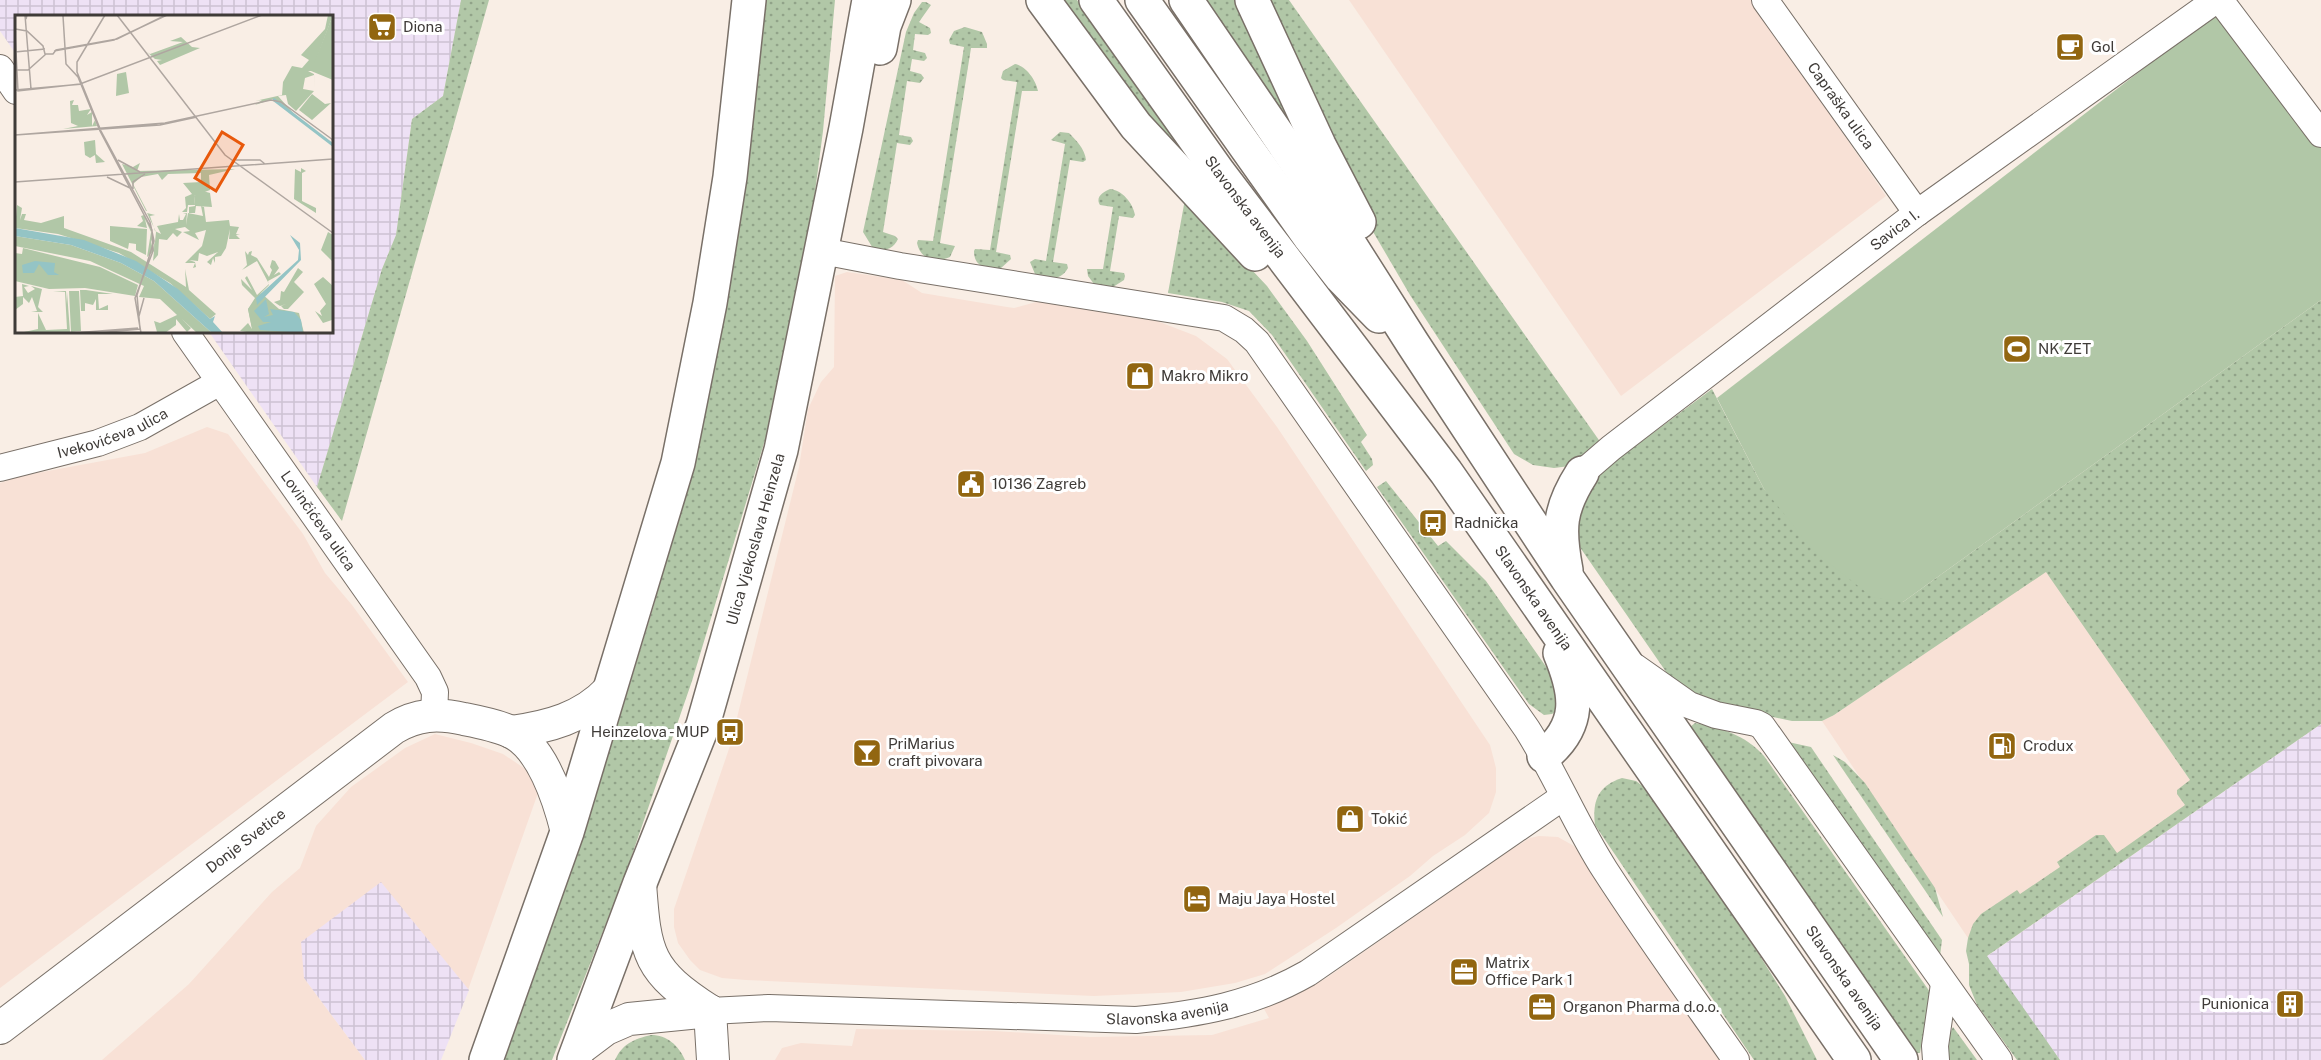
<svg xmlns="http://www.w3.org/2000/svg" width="2321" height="1060" viewBox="0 0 2321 1060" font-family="'Public Sans',sans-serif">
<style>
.commercial{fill:#f8e1d6}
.industrial{fill:url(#industrial-grid)}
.grass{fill:url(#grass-dots)}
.park{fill:#b1c7a7}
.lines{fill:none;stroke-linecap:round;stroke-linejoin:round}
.minor-casing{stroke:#797068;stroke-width:28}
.tertiary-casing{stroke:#797068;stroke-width:34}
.secondary-casing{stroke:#797068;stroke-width:36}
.minor{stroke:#fff;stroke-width:26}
.tertiary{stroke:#fff;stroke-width:32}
.secondary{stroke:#fff;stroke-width:33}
.labels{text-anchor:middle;stroke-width:6;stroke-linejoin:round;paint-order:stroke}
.poi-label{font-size:15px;fill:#3f3b38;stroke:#fff;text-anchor:start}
.street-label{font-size:15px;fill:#3f3b38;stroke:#fff}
.inset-river{fill:none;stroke:#94c4c5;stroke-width:3}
.inset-road{fill:none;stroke:#afa6a0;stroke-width:1.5}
.view{fill:#e8590c;fill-opacity:0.15;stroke:#e8590c;stroke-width:3}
.inset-edge{fill:none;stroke:#3f3b38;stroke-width:3}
</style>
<defs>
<pattern id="industrial-grid" width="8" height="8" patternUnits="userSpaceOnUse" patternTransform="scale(1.5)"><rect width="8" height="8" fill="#eee1f5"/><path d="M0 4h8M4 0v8" fill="none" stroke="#cdc2d3"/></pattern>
<pattern id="grass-dots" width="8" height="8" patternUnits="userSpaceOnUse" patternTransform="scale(1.5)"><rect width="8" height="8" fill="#b1c7a7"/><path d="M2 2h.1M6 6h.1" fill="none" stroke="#91a389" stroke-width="1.8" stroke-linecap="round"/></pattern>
</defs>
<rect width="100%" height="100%" fill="#f9eee5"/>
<g class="commercial">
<path d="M 1349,0 L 1751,0 L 1886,196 L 1621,396 Z"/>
<path d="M 847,272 L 902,280 L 922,293 L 1007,307 L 1014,308 L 1040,301 L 1157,321 L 1196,336 L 1227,359 L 1277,427 L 1490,745 L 1496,768 L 1496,792 L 1489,813 L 1465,835 L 1433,856 L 1410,876 L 1336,928 L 1265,974 L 1235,983 L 1181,992 L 1094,996 L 746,980 L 722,978 L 700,970 L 690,960 L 678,943 L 674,927 L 674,909 L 730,746 L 799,467 L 808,409 L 821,382 L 834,367 L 835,276 Z"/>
<path d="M 207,427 L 228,434 L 303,534 L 325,573 L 352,605 L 408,682 L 0,988 L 0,483 L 21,476 L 145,453 Z"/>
<path d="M 2046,571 L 2201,796 L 1994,943 L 1968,938 L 1822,721 L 1834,715 Z"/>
<path d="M 435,734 L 471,743 L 503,754 L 530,772 L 538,793 L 468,990 L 381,883 L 304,978 L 365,1060 L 102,1060 L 189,984 L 272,892 L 300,868 L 316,826 L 351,787 L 405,748 Z"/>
<path d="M 1539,836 L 1558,837 L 1574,846 L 1720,1060 L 775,1060 L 782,1048 L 801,1043 L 852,1046 L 856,1029 L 995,1031 L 1090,1037 L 1212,1035 L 1269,1018 L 1263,1007 L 1278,1003 L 1325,979 L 1510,850 L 1530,838 Z"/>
</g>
<g class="industrial">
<path d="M 0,0 L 461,0 L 443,96 L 412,119 L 396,235 L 382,269 L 317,487 L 209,332 L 332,332 L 332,16 L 16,16 L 16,54 L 0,31 Z"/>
<path d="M 2321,724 L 2321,1060 L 2060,1060 L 1986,957 Z"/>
<path d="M 381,882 L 469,990 L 441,1060 L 365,1060 L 304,978 L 301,942 Z"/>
</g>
<g class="grass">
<path d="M 461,0 L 489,0 L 342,521 L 317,487 L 382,269 L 396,235 L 412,119 L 443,96 Z"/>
<path d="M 761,0 L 835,0 L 823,131 L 805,268 L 768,430 L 692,681 L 624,878 L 552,1060 L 498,1060 L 599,785 L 654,605 L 696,444 Z"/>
<path d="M 1060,0 L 1077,0 L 1197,167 L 1192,172 Z"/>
<path d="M 1203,0 L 1237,0 L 1287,112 L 1286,115 L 1282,115 Z"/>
<path d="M 1267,0 L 1289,0 L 1601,443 L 1570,466 L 1554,468 L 1533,465 L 1514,454 L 1410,295 L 1358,206 Z"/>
<path d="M 922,2 L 926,2 L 931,5 L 919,22 L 930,28 L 931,33 L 928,35 L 915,34 L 913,50 L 925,53 L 927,58 L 924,61 L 912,59 L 910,71 L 921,74 L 924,78 L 920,83 L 907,81 L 899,135 L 911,137 L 913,141 L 910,145 L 897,143 L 883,232 L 895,236 L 898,239 C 893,250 884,251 874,250 L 863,232 L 906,32 L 914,13 Z"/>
<path d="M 965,27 L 982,32 L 987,44 L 987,48 L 971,48 L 940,243 L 955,246 L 950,257 C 935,264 920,259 917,243 L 918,240 L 933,241 L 964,47 L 950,44 L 949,40 L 954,31 Z"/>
<path d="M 1015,64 C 1026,66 1036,80 1038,91 L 1022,91 L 996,252 L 1010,255 L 1011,259 L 1000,269 C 986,269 974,267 974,251 L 975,249 L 990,250 L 1017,82 L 1003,80 L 1001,78 L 1003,71 Z"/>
<path d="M 1060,132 L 1069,133 C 1076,140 1085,149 1086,160 L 1083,162 L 1070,160 L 1053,262 L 1067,264 L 1068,268 C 1061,281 1047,280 1035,274 L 1030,262 L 1035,259 L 1046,261 L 1065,144 L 1051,140 Z"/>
<path d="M 1110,189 C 1122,190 1133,203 1135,215 L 1133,218 L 1119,216 L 1110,271 L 1124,273 L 1125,276 L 1124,280 L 1113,287 L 1094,284 L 1088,276 L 1087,269 L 1103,269 L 1113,207 L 1100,205 C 1095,197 1103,192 1110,189 Z"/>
<path d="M 1185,199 L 1267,286 L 1307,341 L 1367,435 L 1361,442 L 1372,459 L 1373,465 L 1366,471 L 1272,335 L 1249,311 L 1222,302 L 1168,293 Z"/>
<path d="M 2321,300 L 2321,724 L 1987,956 L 2060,1060 L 2017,1060 L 1977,1005 L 1969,985 L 1969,964 L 1966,951 L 1968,938 L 1973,924 L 1981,914 L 2017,890 L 2020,894 L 2060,867 L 2057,862 L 2096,835 L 2104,835 L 2117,853 L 2185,805 L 2177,794 L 2177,790 L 2190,780 L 2046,572 L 1834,715 L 1822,721 L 1792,721 L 1717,705 L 1703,700 L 1671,679 L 1577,543 L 1573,534 L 1590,480 L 1712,389 L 1764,489 L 1903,602 Z"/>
<path d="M 1386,481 L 1438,546 L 1446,541 L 1486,581 L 1554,678 L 1560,708 L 1552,714 L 1544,715 L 1529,704 L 1377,487 Z"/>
<path d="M 1695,723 C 1723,729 1744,734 1764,756 L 1930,992 L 1920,1053 L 1910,1053 L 1690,727 Z"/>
<path d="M 1788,742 L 1811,747 L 1942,940 L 1940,956 Z"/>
<path d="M 1833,755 L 1845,762 L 1865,783 L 1935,888 L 1943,917 Z"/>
<path d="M 1622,778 L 1636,781 L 1649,791 L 1760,956 L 1785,996 L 1817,1060 L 1754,1060 L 1595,825 C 1592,801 1598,786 1622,778 Z"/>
<path d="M 1953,1027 L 1977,1060 L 1948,1060 L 1950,1033 Z"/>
<path d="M 651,1035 C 667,1035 678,1045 685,1060 L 615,1060 C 622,1044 634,1039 651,1035 Z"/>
</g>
<path class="park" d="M 2214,14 L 2321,148 L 2321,300 L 1903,602 L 1872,597 L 1814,551 L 1764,489 L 1717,398 Z"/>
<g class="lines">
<g class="minor-casing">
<g id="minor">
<path id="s1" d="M 1765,0 L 1917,213"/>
<path d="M 2220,0 L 2321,134"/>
<path d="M 0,68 L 16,91"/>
<path d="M 822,251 L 900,266 L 1224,318 L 1244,330 L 1257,342 L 1527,729 C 1556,775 1576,825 1605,870 C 1647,935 1692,997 1736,1060"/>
<path id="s2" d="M 185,332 L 428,677 L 435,692 L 434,715"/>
<path id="s3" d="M 0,468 L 98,443 L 140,427 L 220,382"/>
<path id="s4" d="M 1582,473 L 1611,448 L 1917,213 L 2216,0"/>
<path d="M 1635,667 L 1689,705 L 1716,715 L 1756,723 L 1762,726 L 1999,1060"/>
<path id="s5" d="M 710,1011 L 769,1008 L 1136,1020 C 1199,1014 1252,1005 1308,973 L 1563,797"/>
<path d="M 1936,1060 L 1935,1046 L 1944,984"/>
</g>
</g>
<g class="tertiary-casing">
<g id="tertiary">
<path d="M 511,732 C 548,727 583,718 609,690"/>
<path d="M 640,883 C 645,955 648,971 710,1011"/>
<path d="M 710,1011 L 713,1060"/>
<path id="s6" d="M 0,1028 L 394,728 C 417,714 438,713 464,719 C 479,722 495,725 509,731 C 542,745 559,800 567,832"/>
<path d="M 578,1050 L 606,1029 L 629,1019 L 710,1011"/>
</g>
</g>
<g class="secondary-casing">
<g id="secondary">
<path d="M 1043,0 L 1136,126 L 1255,254"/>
<path id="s7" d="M 1096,0 L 1219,173 L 1446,472 L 1854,1060"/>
<path d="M 1142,0 L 1309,236 L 1341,277 L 1379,316"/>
<path id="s8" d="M 1186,0 L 1312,185 L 1413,344 L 1567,578 L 1901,1060"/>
<path d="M 1252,0 L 1319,145 L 1359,222"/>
<path d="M 880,48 L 884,26 L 894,0"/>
<path d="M 1566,570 C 1558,528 1559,509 1582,473"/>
<path d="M 1544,756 C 1582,725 1577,694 1560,653"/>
<path d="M 486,1060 L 567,832 L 678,463 L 710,303 L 730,177 L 749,0"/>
<path id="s9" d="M 574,1060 L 640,883 L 703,725 L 781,450 L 846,128 L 869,0"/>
</g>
</g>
<use href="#minor" class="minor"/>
<use href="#tertiary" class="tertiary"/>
<use href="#secondary" class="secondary"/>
</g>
<defs>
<g id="supermarket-square" transform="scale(1.5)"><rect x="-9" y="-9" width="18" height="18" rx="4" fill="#926610" stroke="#fff"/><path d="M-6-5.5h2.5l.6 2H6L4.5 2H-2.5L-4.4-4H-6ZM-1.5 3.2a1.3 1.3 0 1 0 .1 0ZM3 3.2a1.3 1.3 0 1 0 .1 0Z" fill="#fff"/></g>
<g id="cafe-square" transform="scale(1.5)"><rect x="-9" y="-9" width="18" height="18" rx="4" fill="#926610" stroke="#fff"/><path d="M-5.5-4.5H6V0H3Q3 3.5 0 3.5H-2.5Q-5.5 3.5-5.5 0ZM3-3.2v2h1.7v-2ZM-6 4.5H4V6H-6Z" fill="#fff"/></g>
<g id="stadium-square" transform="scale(1.5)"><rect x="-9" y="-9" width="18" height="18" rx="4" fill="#926610" stroke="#fff"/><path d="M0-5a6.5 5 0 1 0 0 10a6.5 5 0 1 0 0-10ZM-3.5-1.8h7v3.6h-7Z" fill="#fff"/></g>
<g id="shop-square" transform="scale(1.5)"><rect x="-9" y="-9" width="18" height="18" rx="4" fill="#926610" stroke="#fff"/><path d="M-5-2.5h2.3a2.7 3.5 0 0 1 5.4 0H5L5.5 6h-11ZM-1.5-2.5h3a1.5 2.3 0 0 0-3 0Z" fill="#fff"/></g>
<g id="civic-square" transform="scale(1.5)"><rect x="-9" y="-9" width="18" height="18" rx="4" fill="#926610" stroke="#fff"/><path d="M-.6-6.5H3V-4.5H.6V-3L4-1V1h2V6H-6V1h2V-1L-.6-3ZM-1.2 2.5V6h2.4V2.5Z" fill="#fff"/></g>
<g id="bus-square" transform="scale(1.5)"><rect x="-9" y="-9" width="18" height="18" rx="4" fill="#926610" stroke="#fff"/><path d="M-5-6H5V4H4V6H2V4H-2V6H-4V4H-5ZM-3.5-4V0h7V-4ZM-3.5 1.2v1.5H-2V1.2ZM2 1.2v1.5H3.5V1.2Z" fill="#fff"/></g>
<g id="fuel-square" transform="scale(1.5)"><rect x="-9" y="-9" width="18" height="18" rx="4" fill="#926610" stroke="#fff"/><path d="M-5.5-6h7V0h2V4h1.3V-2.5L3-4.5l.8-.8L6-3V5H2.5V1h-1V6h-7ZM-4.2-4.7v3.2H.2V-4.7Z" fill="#fff"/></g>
<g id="bar-square" transform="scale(1.5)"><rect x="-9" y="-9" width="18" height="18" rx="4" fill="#926610" stroke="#fff"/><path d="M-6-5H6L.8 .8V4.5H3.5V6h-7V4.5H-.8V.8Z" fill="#fff"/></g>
<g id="hotel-square" transform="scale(1.5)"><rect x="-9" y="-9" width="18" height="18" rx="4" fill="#926610" stroke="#fff"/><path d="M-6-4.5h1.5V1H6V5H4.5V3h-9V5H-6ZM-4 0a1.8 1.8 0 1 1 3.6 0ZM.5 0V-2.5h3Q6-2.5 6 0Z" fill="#fff"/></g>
<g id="office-square" transform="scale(1.5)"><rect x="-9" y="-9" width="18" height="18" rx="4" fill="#926610" stroke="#fff"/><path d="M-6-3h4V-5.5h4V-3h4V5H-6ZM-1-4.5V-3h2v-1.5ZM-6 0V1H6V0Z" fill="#fff"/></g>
<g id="building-square" transform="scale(1.5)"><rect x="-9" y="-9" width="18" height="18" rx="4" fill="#926610" stroke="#fff"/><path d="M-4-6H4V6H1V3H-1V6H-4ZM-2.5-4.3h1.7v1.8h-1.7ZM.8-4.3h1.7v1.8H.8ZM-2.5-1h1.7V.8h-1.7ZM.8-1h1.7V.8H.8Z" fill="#fff"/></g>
</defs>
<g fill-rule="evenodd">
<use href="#supermarket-square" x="382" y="27"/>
<use href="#cafe-square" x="2070" y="47"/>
<use href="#stadium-square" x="2017" y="349"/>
<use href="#shop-square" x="1140" y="376"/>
<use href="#civic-square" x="971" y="484"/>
<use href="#bus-square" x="1433" y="523"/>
<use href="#bus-square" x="730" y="732"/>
<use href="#fuel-square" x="2002" y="746"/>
<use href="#bar-square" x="867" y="753"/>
<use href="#shop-square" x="1350" y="819"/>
<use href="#hotel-square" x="1197" y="899"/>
<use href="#office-square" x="1464" y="972"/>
<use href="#building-square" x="2290" y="1004"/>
<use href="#office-square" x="1542" y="1007"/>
</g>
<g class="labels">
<g class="poi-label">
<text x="403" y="32">Diona</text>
<text x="2091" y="52">Gol</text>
<text x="2038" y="354">NK ZET</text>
<text x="1161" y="381">Makro Mikro</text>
<text x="992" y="489">10136 Zagreb</text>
<text x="1454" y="528">Radnička</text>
<text x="709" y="737" text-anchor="end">Heinzelova - MUP</text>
<text x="888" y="749">PriMarius<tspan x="888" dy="17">craft pivovara</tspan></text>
<text x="2023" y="751">Crodux</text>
<text x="1371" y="824">Tokić</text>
<text x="1218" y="904">Maju Jaya Hostel</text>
<text x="1485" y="968">Matrix<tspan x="1485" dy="17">Office Park 1</tspan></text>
<text x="2269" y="1009" text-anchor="end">Punionica</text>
<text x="1563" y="1012">Organon Pharma d.o.o.</text>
</g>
<g class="street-label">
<text dy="5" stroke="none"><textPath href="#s1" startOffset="130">Capraška ulica</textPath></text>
<text dy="5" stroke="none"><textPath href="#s7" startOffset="255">Slavonska avenija</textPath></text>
<text dy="5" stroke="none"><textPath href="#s4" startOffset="396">Savica I.</textPath></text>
<text dy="5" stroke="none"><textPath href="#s3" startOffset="118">Ivekovićeva ulica</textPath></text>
<text dy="5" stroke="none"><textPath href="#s2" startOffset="231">Lovinčićeva ulica</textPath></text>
<text dy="5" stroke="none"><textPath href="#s9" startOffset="552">Ulica Vjekoslava Heinzela</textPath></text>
<text dy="5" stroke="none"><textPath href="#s7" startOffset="741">Slavonska avenija</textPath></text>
<text dy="5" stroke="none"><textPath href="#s6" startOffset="309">Donje Svetice</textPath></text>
<text dy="5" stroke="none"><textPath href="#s8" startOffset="1179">Slavonska avenija</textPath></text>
<text dy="5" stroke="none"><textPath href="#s5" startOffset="458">Slavonska avenija</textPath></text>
</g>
</g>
<g transform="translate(15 15)">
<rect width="318" height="318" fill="#f9eee5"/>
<path d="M 313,0 L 318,0 L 297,56 L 293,56 L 299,59 L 300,74 L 299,60 L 290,63 L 288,74 L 299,76 L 281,96 L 273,89 L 271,80 L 263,81 L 279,99 L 258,84 L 240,90 L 247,85 L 240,86 L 267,80 L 268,67 L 277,51 L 287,53 L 294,45 L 286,40 L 310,14 ZM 166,22 L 177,32 L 185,33 L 145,50 L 142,46 L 147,45 L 140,44 L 132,37 L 135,39 L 168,27 L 155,26 ZM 111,57 L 114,78 L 101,81 L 102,59 ZM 59,85 L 57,90 L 63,90 L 64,96 L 76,94 L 72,100 L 77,97 L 77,111 L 80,105 L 82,111 L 48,114 L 63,111 L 56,108 L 55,86 ZM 125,148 L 122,156 L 220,154 L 194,160 L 195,175 L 179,181 L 180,190 L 173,190 L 172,197 L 167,197 L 171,193 L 170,182 L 177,179 L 168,168 L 186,167 L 186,158 L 153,159 L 147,165 L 143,159 L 126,162 L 118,169 L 132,196 L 131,196 L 107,149 L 118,152 ZM 2,190 L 7,193 L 5,205 L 7,199 L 11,199 L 9,205 L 26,208 L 49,201 L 49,213 L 116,237 L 171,272 L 170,254 L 174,275 L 201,299 L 195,304 L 155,268 L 104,238 L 43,219 L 0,213 ZM 186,191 L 189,192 L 191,207 L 214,205 L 215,211 L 224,212 L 221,219 L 225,219 L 221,220 L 225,224 L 214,224 L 215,214 L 211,233 L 206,241 L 200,242 L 200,248 L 198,243 L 196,250 L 192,247 L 203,237 L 192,241 L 184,238 L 183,246 L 174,245 L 180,247 L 181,252 L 178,253 L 180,248 L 170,248 L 187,231 L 191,215 L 180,218 L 184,225 L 168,217 L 175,216 L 170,212 L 160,214 L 167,217 L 162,222 L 158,218 L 152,225 L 144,224 L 143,240 L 138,246 L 139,236 L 132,242 L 136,217 L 130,204 L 132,213 L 122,211 L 128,206 L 126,201 L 129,200 L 135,210 L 138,222 L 136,227 L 138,234 L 140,225 L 139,236 L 141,217 L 132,198 L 140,200 L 135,201 L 140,216 L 146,219 L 142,211 L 163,207 L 164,199 L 165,205 L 168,205 L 171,199 L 168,199 L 172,198 L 171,210 L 173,198 L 188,201 ZM 313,217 L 318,220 L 318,247 L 306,235 ZM 0,221 L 56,230 L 106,248 L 139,266 L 197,318 L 182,318 L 167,304 L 176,313 L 172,317 L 161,304 L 161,310 L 150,318 L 133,318 L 142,317 L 139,306 L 145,308 L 162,300 L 145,284 L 124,282 L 129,271 L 75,246 L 0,231 ZM 230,236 L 233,240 L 234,237 L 237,236 L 236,240 L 242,243 L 254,262 L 257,255 L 251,246 L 255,252 L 257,245 L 260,246 L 264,253 L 259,260 L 264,257 L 266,259 L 253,266 L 254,270 L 245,279 L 238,318 L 225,316 L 233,308 L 237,314 L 233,294 L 240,283 L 227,270 L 226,264 L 237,275 L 230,263 L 232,261 L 242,280 L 254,269 L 242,246 L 227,255 L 232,250 ZM 283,253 L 288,257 L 279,267 L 289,277 L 273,294 L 269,294 L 266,291 L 271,289 L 265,291 L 259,287 L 265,285 L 266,276 L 269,277 ZM 308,262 L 318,271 L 317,305 L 308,308 L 300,296 L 307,301 L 305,296 L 311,289 L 299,269 ZM 7,269 L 14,271 L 9,272 L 13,278 L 20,274 L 16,271 L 27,274 L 23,292 L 28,297 L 16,297 L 22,296 L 17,282 L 14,288 L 8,282 L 8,289 L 0,295 L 0,282 L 8,281 ZM 65,275 L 71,275 L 98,279 L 83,279 L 84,294 L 93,290 L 93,295 L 81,295 L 81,284 L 78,290 L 70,288 L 70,296 L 66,296 ZM 38,276 L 51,276 L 52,289 L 52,277 L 55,317 L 9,317 L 23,314 L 23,298 L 31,315 L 52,314 L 50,277 Z" fill="#b1c7a7"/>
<path d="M 318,0 L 318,65 L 296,56 ZM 297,79 L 310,89 L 316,88 L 297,105 L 284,95 ZM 286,153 L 291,156 L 287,158 L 287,186 L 301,193 L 301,198 L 279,184 L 280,154 L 286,157 Z" fill="#b1c7a7"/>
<path d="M 80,125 L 81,139 L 90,147 L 81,148 L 80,140 L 75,143 L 70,140 L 69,127 ZM 187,167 L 188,176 L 195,178 L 197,192 L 181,191 L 180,198 L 174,198 L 174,192 L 180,191 L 179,181 L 187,176 L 178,181 L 175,171 ZM 95,211 L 132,214 L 131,240 L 121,235 L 121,229 L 114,228 L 113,234 L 95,226 ZM 8,233 L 85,252 L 123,270 L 120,281 L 70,273 L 34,274 L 0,266 L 0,238 L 7,239 ZM 54,276 L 64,276 L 66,316 L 56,317 ZM 246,278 L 264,294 L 284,298 L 289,318 L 238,318 L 233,294 Z" fill="#b1c7a7"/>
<path d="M 0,213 L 69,225 L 121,246 L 163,274 L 195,304 L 200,301 L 198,307 L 208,318 L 197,318 L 139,266 L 106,248 L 56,230 L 0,221 ZM 275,220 L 285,228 L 286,245 L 242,290 L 241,283 L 283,245 L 284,235 ZM 20,246 L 40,248 L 39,257 L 44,260 L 33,260 L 24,249 L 19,258 L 8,258 L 7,250 ZM 251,284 L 254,299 L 249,302 L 258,300 L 255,294 L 279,297 L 286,305 L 288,318 L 245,315 L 243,311 L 256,307 L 248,307 L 239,296 Z" fill="#94c4c5"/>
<path class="inset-river" d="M 258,84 L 318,130"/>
<path class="inset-road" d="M 10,0 L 16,74M 13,0 L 57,0M 102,0 L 210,140 L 318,218M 48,1 L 51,49 L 63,62 L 85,116 L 137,215 L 138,236 L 120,283 L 126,318M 11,4 L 12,0 L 70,0M 0,14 L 12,16 L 28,31 L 30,39 L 38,39 L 41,35 L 102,24 L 151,0M 0,17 L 3,76 L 65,69 L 247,0M 39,36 L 99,25 L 152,0M 0,37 L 30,34M 1,55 L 13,55 L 31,39M 0,75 L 68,69M 0,120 L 145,110 L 182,102M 0,120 L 150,108 L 256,85 L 266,87 L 318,125M 103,145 L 125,157M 221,145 L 245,145 L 250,149M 92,162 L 115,173M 0,167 L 318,144M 118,174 L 118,167 L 130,159M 124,301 L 129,283M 58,318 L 123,313M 82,318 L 125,314 L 122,280 L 139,226 L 135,207 L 86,116 L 62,57 L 62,47 L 90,0"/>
<path class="view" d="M 207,117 L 228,130 L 201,176 L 180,163 Z"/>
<rect width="318" height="318" class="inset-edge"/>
</g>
</svg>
